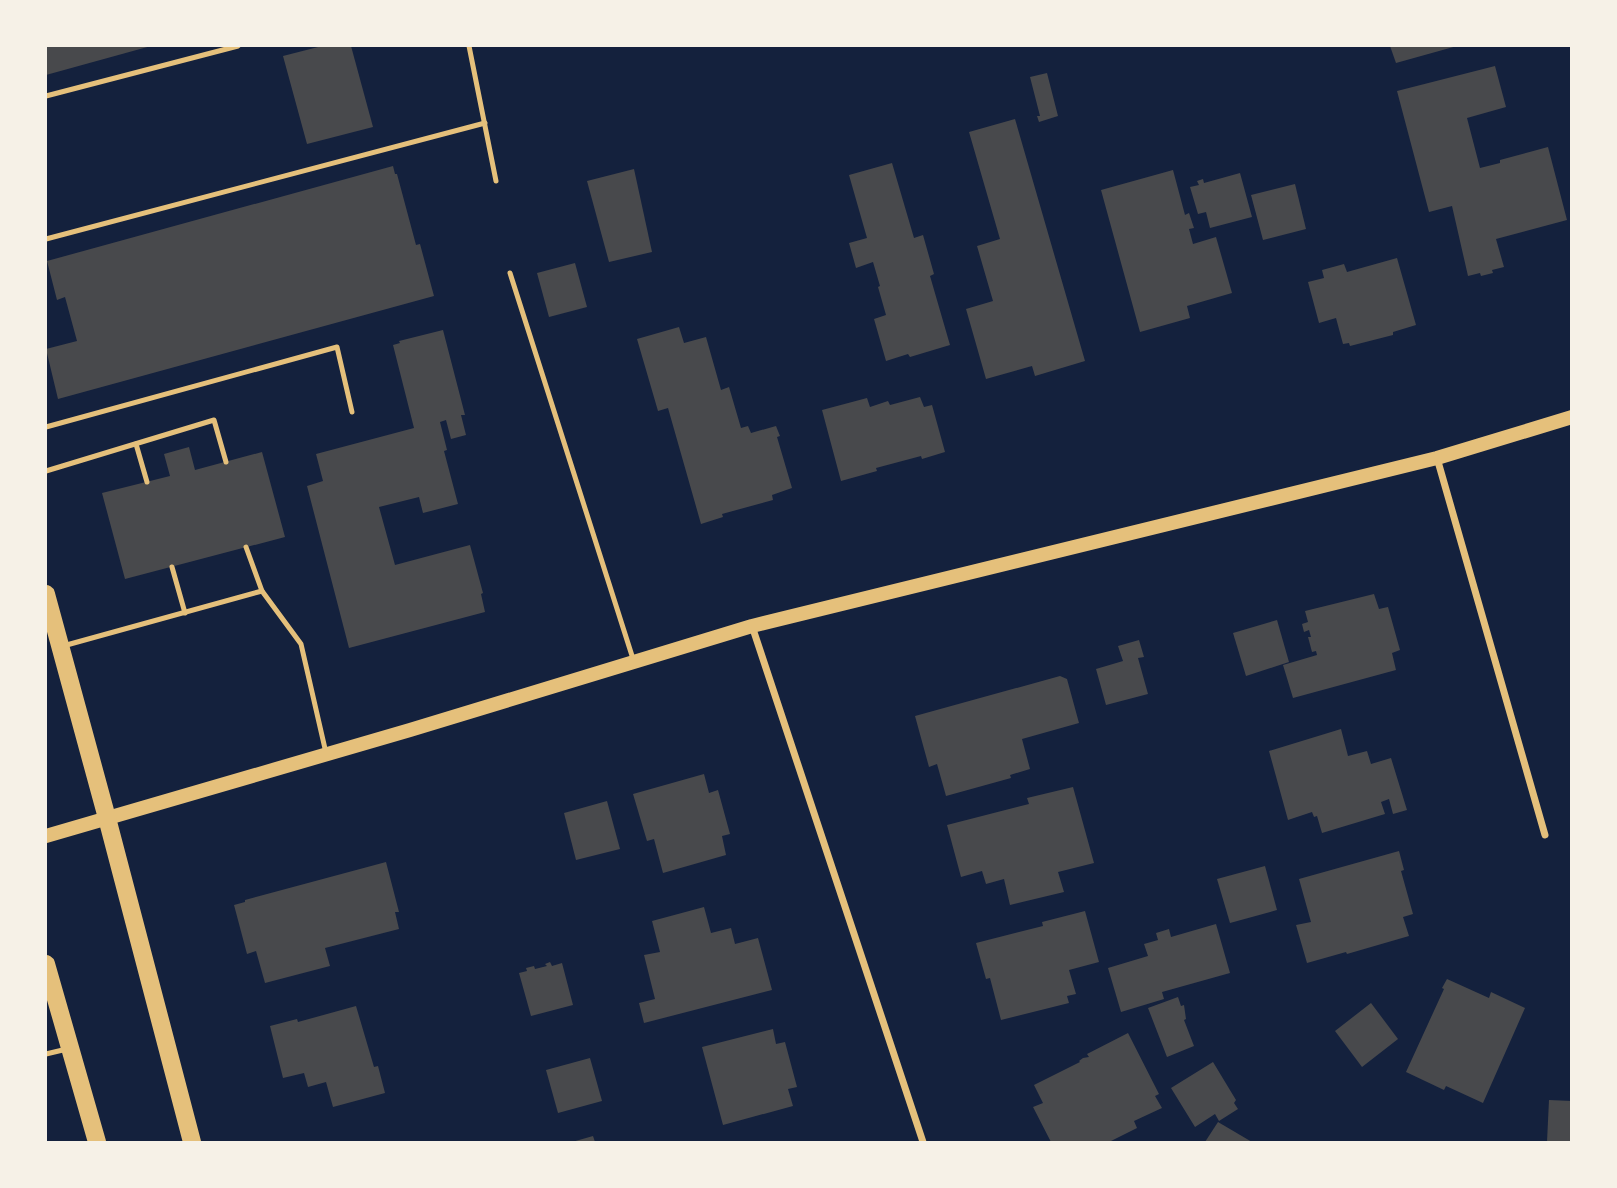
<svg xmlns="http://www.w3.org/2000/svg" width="1617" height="1188" viewBox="0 0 1617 1188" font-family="'Exo 2',sans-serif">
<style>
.building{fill:#48494c}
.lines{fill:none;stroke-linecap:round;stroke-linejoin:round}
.service{stroke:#e5c07b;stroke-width:5}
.minor{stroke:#e5c07b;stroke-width:7}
.secondary{stroke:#e5c07b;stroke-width:14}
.primary{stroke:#e5c07b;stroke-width:18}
</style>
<rect width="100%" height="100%" fill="#14213d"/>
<g class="building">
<path d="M 46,46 L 151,46 L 46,75 Z"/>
<path d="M 322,46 L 351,46 L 373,127 L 307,144 L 283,56 Z"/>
<path d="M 1390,46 L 1457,46 L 1396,63 Z"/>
<path d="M 1495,66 L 1506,107 L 1467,118 L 1480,168 L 1500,163 L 1500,160 L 1548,147 L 1567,220 L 1496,239 L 1504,267 L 1492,270 L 1493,273 L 1481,276 L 1480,273 L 1468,276 L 1452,206 L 1429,212 L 1397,91 Z"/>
<path d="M 1047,73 L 1058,116 L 1039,122 L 1037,116 L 1040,116 L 1030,77 Z"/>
<path d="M 1015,119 L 1085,361 L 1035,376 L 1032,366 L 986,379 L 966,309 L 993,301 L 977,246 L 1000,239 L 969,132 Z"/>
<path d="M 892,163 L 914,238 L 923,235 L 934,274 L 930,276 L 950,345 L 910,357 L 908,354 L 886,361 L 874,319 L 886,315 L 878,287 L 880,286 L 873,262 L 856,268 L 849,243 L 867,238 L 849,175 Z"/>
<path d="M 393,166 L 395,174 L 397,174 L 416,245 L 420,244 L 434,296 L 58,399 L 46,349 L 77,341 L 65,297 L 57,300 L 47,261 Z"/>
<path d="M 634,169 L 652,252 L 609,262 L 587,181 Z"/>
<path d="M 1173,170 L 1185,215 L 1189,213 L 1194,228 L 1189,229 L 1193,244 L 1216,237 L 1232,293 L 1187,306 L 1190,318 L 1140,332 L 1101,190 Z"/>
<path d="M 1240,173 L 1252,217 L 1210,228 L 1206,212 L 1198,214 L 1190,187 L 1199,185 L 1197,181 L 1203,179 L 1204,183 Z"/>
<path d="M 1295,184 L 1306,229 L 1263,240 L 1251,195 Z"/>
<path d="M 1397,258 L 1416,325 L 1393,332 L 1393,335 L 1350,346 L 1349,343 L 1343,344 L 1336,318 L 1319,323 L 1308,282 L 1324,278 L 1322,270 L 1344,264 L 1347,272 Z"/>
<path d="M 575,263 L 587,307 L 549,317 L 537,273 Z"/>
<path d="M 679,327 L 684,343 L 706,337 L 721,390 L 729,387 L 741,428 L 748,426 L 751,433 L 776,426 L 780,436 L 777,437 L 792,488 L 772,495 L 773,500 L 722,514 L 723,517 L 701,524 L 668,408 L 658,411 L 637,339 Z"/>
<path d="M 443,330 L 465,415 L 461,415 L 466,435 L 451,439 L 446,420 L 440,422 L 447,450 L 444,451 L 458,504 L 423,513 L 419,497 L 379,507 L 395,565 L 470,545 L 483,593 L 481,594 L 485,612 L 349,648 L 307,486 L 323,481 L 316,454 L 414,428 L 393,345 L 400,343 L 399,341 Z"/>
<path d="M 920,397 L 924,407 L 932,405 L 945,452 L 922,459 L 921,456 L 876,468 L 877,471 L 841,481 L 822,410 L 867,398 L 870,407 L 888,401 L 890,405 Z"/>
<path d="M 189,447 L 195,470 L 262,452 L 285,537 L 125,579 L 102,493 L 170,476 L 164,454 Z"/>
<path d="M 1374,594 L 1379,609 L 1388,607 L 1400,650 L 1392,653 L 1396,670 L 1293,698 L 1283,665 L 1317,655 L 1316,651 L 1312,652 L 1308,637 L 1311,637 L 1309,630 L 1304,632 L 1302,624 L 1308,622 L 1305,611 Z"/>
<path d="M 1277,620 L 1289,662 L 1246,676 L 1233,633 Z"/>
<path d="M 1139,640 L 1144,657 L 1138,658 L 1148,694 L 1106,705 L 1096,669 L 1123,661 L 1118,646 Z"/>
<path d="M 1060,676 L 1067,679 L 1079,723 L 1022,739 L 1030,769 L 1010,775 L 1011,778 L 946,796 L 937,764 L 929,767 L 915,716 Z"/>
<path d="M 1341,729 L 1348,756 L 1367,751 L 1371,764 L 1391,758 L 1407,810 L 1393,814 L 1389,799 L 1381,802 L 1385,814 L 1322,833 L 1317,816 L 1314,817 L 1312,812 L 1288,820 L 1269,751 Z"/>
<path d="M 704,774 L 709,793 L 718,790 L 730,834 L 722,836 L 726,855 L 663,873 L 654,839 L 647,841 L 633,794 Z"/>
<path d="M 1073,787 L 1094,863 L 1058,872 L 1064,892 L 1010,905 L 1004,879 L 986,884 L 982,871 L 961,877 L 947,825 L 1029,804 L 1027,798 Z"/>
<path d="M 607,801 L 620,849 L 576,860 L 564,813 Z"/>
<path d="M 1399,851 L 1404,870 L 1401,871 L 1413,914 L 1403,917 L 1409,936 L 1347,954 L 1346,952 L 1307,963 L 1296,925 L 1311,922 L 1299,879 Z"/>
<path d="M 386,862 L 399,912 L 395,912 L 399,929 L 325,948 L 330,966 L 265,983 L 256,951 L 247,954 L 234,905 L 245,902 L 245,900 Z"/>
<path d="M 1265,866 L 1277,910 L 1230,923 L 1217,879 Z"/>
<path d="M 704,907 L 711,933 L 731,928 L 735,944 L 758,938 L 772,990 L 644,1023 L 639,1003 L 655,999 L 644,955 L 660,952 L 652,921 Z"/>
<path d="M 1085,911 L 1099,962 L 1069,970 L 1076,994 L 1067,996 L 1069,1003 L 1001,1020 L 990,978 L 986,979 L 976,943 L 1043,926 L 1042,922 Z"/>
<path d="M 1216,924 L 1230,973 L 1162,992 L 1164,999 L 1121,1012 L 1108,968 L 1148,956 L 1144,944 L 1158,940 L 1156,933 L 1169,929 L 1171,937 Z"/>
<path d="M 550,962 L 552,966 L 562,963 L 573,1005 L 531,1016 L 519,973 L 527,971 L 526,968 L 534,966 L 535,969 L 547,966 L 545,964 Z"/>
<path d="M 1447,979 L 1489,998 L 1491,992 L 1525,1008 L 1483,1103 L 1446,1086 L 1444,1090 L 1406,1072 L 1444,989 L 1442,988 Z"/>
<path d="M 1178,997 L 1181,1006 L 1184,1005 L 1186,1019 L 1184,1020 L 1194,1046 L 1167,1057 L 1148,1008 Z"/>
<path d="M 1371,1003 L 1398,1039 L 1362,1067 L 1335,1031 Z"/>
<path d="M 356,1006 L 374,1067 L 378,1066 L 385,1093 L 333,1107 L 326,1082 L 308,1087 L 304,1073 L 283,1078 L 270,1026 L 297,1019 L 298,1022 Z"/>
<path d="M 773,1029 L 776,1044 L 785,1042 L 797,1087 L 788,1089 L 793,1106 L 723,1125 L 702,1047 Z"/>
<path d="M 1128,1033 L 1159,1094 L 1155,1096 L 1162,1108 L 1134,1121 L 1137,1128 L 1109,1142 L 1051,1142 L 1033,1107 L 1043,1103 L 1034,1085 L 1080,1062 L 1079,1061 L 1083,1058 L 1089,1057 L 1087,1054 Z"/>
<path d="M 590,1058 L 602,1101 L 558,1113 L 546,1070 Z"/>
<path d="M 1213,1062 L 1236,1100 L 1234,1103 L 1238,1109 L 1219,1121 L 1215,1114 L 1195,1127 L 1171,1088 Z"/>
<path d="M 1549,1100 L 1572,1101 L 1572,1142 L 1547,1142 Z"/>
<path d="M 1218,1122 L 1252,1142 L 1205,1142 Z"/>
<path d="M 593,1136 L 595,1142 L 572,1142 Z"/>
</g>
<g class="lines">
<g class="service">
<path d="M 469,46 L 496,181"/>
<path d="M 46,96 L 238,46"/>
<path d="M 46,239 L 485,123"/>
<path d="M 510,273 L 634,662"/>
<path d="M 46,427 L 337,347 L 352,412"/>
<path d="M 136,444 L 147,482"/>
<path d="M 46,471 L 214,420 L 226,462"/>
<path d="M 172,567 L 185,613"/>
<path d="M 262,591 L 301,644 L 326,753"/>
<path d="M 63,646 L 262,591 L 246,547"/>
<path d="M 46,1054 L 67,1049"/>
</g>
<g class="minor">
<path d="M 1437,458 L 1545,835"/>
<path d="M 752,626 L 923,1142"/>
</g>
<path class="secondary" d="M 46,836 L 410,730 L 752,626 L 1437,458 L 1572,417"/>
<g class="primary">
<path d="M 46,594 L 107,818 L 192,1142"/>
<path d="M 46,964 L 97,1142"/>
</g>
</g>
<rect width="1617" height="1188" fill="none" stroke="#f6f1e7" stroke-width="94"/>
</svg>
